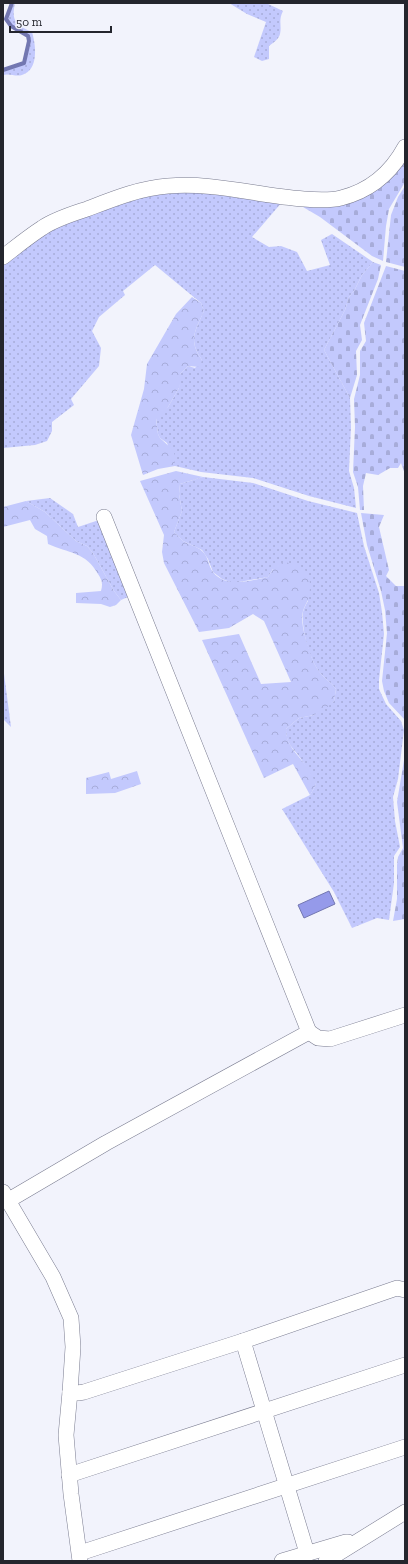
<svg xmlns="http://www.w3.org/2000/svg" width="408" height="1564" viewBox="0 0 408 1564" font-family="'Zilla Slab',serif">
<style>
.grass{fill:url(#grass-dots)}
.forest{fill:url(#forest-crowns)}
.cemetery{fill:url(#cemetery-stones)}
.water{fill:#959aea;stroke:#7377b1}
.lines{fill:none;stroke-linecap:round;stroke-linejoin:round}
.stream{stroke:#7377b1;stroke-width:4}
.minor-casing{stroke:#7a7c90;stroke-width:16}
.minor{stroke:#fff;stroke-width:15}
</style>
<defs>
<pattern id="grass-dots" width="8" height="8" patternUnits="userSpaceOnUse"><rect width="8" height="8" fill="#c3c9fd"/><path d="M2 2h.1M6 6h.1" fill="none" stroke="#a7acd9" stroke-width="1.8" stroke-linecap="round"/></pattern>
<pattern id="forest-crowns" width="20" height="18" patternUnits="userSpaceOnUse"><rect width="20" height="18" fill="#c3c9fd"/><path d="M2 6a3 3 0 1 1 6 0M12 15a3 3 0 1 1 6 0" fill="none" stroke="#a7acd9"/></pattern>
<pattern id="cemetery-stones" width="16" height="16" patternUnits="userSpaceOnUse"><rect width="16" height="16" fill="#c3c9fd"/><path d="M2 7V4a2 2 0 0 1 4 0v3zM10 15v-3a2 2 0 0 1 4 0v3z" fill="#a7acd9"/></pattern>
</defs>
<rect width="100%" height="100%" fill="#f2f3fc"/>
<g class="grass">
<path d="M 15,3 C 11,21 16,25 32,32 C 36,45 39,70 22,75 C 16,77 9,73 3,75 L 3,72 L 25,64 L 31,41 L 29,35 L 12,25 L 8,19 L 10,10 Z"/>
<path d="M 229,3 L 266,3 L 283,11 C 278,21 282,25 280,34 C 279,39 273,43 269,46 L 269,59 L 262,61 L 254,57 L 266,22 L 247,14 Z"/>
<path d="M 176,189 L 283,201 L 252,237 L 269,247 L 281,246 L 297,252 L 307,271 L 330,265 L 321,240 L 332,234 L 373,262 L 362,275 L 354,291 L 349,297 L 345,310 L 324,350 L 350,398 L 351,427 L 349,471 L 354,488 L 356,508 L 309,496 L 253,478 L 201,472 L 175,466 L 167,443 L 160,438 L 158,434 L 156,418 L 168,407 L 179,388 L 180,374 L 188,366 L 195,368 L 202,360 C 188,340 195,331 204,311 L 201,303 L 155,265 L 123,291 L 125,295 L 99,317 L 92,331 L 101,348 L 99,366 L 71,399 L 74,405 L 52,422 L 52,431 L 47,441 L 35,445 L 3,448 L 3,261 L 46,229 L 91,211 Z"/>
<path d="M 203,477 L 253,483 L 308,501 L 357,513 L 364,546 L 379,593 L 382,612 L 384,634 L 379,680 L 379,689 L 386,704 L 401,721 L 404,730 L 398,779 L 393,797 L 395,821 L 400,847 L 394,856 L 394,883 L 389,920 L 377,918 L 352,928 L 334,892 L 282,809 L 310,795 L 316,785 C 311,776 307,768 301,759 C 294,748 286,745 286,729 L 299,718 L 314,715 L 334,701 L 336,689 C 332,683 326,680 321,674 C 310,661 301,629 303,612 C 304,608 306,604 308,601 L 273,569 L 268,577 L 233,583 L 222,579 L 213,572 L 208,559 L 202,550 L 183,541 L 174,532 L 182,511 L 179,494 L 180,484 Z"/>
<path d="M 50,498 L 73,514 L 78,527 L 99,520 L 130,596 L 121,600 L 114,591 L 93,553 L 87,546 L 76,541 L 45,512 L 26,501 Z"/>
<path d="M 3,666 L 11,727 L 3,719 Z"/>
</g>
<g class="forest">
<path d="M 192,297 L 201,303 L 204,311 C 195,331 188,340 202,360 L 200,367 L 188,366 L 180,374 L 181,380 L 179,388 L 168,407 L 163,415 L 156,419 L 158,434 L 160,438 L 173,450 L 175,456 L 175,466 L 158,469 L 143,475 L 131,435 L 144,389 L 147,364 L 176,314 Z"/>
<path d="M 176,471 L 203,477 L 180,484 L 179,494 L 182,511 L 174,532 C 177,535 180,538 183,541 C 189,545 197,546 202,551 C 209,557 208,566 213,572 C 226,589 252,580 268,577 C 275,567 276,562 289,563 C 310,565 313,582 308,599 C 307,603 304,607 303,611 C 300,623 306,640 310,652 C 312,660 316,668 321,674 C 326,680 332,683 336,689 L 334,701 L 324,710 L 314,715 L 299,718 L 286,729 C 286,747 300,756 309,770 C 312,775 314,780 316,785 L 310,795 L 293,764 L 264,778 L 202,640 L 239,634 L 261,684 L 291,682 L 264,621 L 253,614 L 229,628 L 199,632 L 164,563 L 162,552 L 164,535 L 140,481 Z"/>
<path d="M 26,501 L 45,512 L 76,541 L 87,546 L 93,553 L 114,591 L 121,600 L 116,605 L 110,607 L 101,604 L 76,603 L 76,593 L 101,591 C 103,584 102,580 98,574 C 86,552 68,553 48,544 L 47,536 L 35,529 L 30,520 L 3,527 L 3,507 Z"/>
<path d="M 137,771 L 141,784 L 115,793 L 86,794 L 86,778 L 109,772 L 111,779 Z"/>
</g>
<g class="cemetery">
<path d="M 405,150 L 405,182 L 389,209 L 386,226 L 383,261 L 372,256 L 320,217 L 291,200 L 340,200 Z"/>
<path d="M 405,186 L 405,267 L 386,262 L 391,215 L 398,197 Z"/>
<path d="M 373,262 L 381,265 L 378,279 L 360,325 L 362,340 L 356,351 L 357,375 L 350,398 L 324,350 L 345,310 L 349,297 L 354,291 L 362,275 Z"/>
<path d="M 386,266 L 405,271 L 405,474 L 401,463 L 398,468 L 390,468 L 378,475 L 366,473 L 363,486 L 364,510 L 360,510 L 358,487 L 353,472 L 355,427 L 354,399 L 360,375 L 360,351 L 366,341 L 364,323 Z"/>
<path d="M 361,513 L 384,515 L 379,527 L 389,570 L 386,576 L 396,586 L 405,586 L 405,720 L 389,703 L 384,691 L 382,681 L 387,633 L 385,610 L 381,591 L 367,545 Z"/>
<path d="M 405,754 L 405,919 L 393,921 L 397,899 L 397,865 L 398,857 L 403,848 L 397,802 Z"/>
</g>
<path class="water" d="M 329,891 L 335,904 L 304,918 L 298,905 Z"/>
<g class="lines">
<path class="stream" d="M 3,70 L 24,63 L 29,41 L 28,36 L 11,26 L 6,19 L 12,3"/>
<g class="minor-casing">
<g id="minor">
<path d="M 3,257 C 16,247 28,237 42,228 C 55,219 72,214 87,209 C 113,199 140,188 168,186 C 214,182 259,196 304,199 C 316,200 329,201 341,198 C 369,191 391,173 405,147"/>
<path d="M 309,1032 L 318,1038 L 330,1039 L 405,1015"/>
<path d="M 3,1192 L 53,1277 L 71,1318 L 73,1347 L 70,1392 L 66,1435 L 71,1494 L 80,1561"/>
<path d="M 9,1200 L 106,1143 L 309,1032 L 104,517"/>
<path d="M 243,1341 L 307,1553"/>
<path d="M 70,1392 L 78,1393 L 84,1392 L 243,1341 L 397,1288 L 405,1290"/>
<path d="M 69,1475 L 405,1365"/>
<path d="M 80,1553 L 405,1447"/>
<path d="M 282,1561 L 346,1542 L 348,1542"/>
<path d="M 326,1561 L 405,1512"/>
</g>
</g>
<use href="#minor" class="minor"/>
</g>
<rect width="408" height="1564" fill="none" stroke="#24252d" stroke-width="8"/>
<path d="M10 26v6h101v-6" fill="none" stroke="#24252d" stroke-width="2"/>
<text x="16" y="26" font-size="12" fill="#24252d" stroke="#f2f3fc" stroke-width="3" paint-order="stroke">50 m</text>
</svg>
